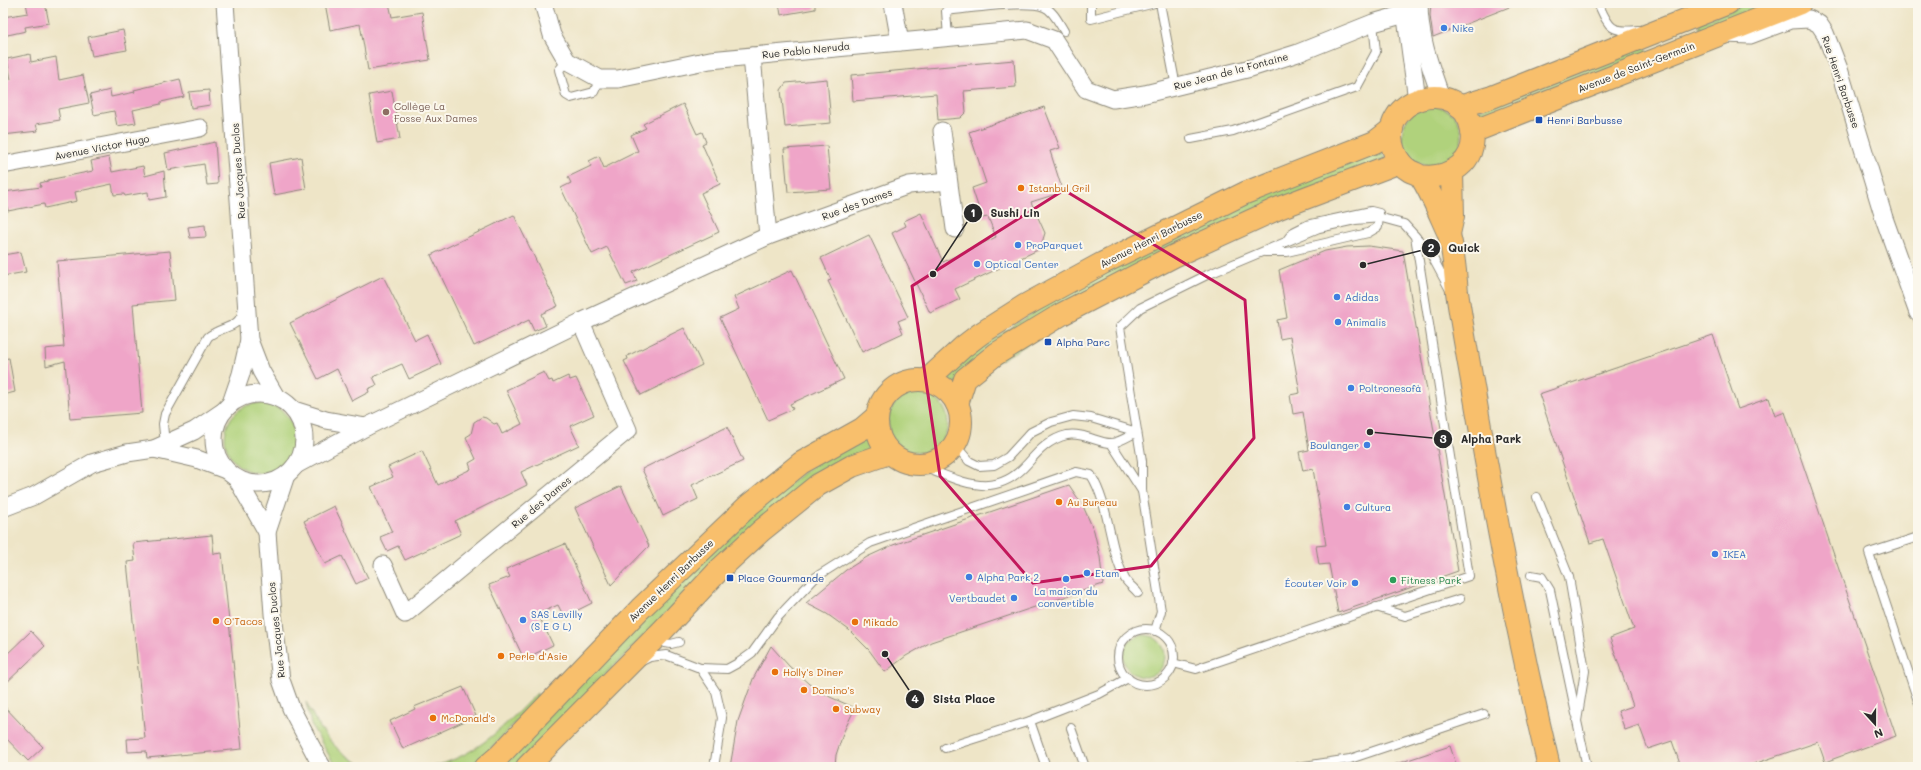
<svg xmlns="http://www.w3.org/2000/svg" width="1921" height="770" viewBox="0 0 1921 770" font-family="Mali,sans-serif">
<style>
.green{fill:#b0d27b;stroke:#6e7e53}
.building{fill:#efa5c8}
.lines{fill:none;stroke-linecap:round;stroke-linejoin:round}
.service-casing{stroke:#8c8879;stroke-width:10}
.minor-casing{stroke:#8c8879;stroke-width:19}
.primary-casing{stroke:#8c8879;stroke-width:24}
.service{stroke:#fff;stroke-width:8}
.minor{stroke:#fff;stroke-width:17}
.primary{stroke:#f8bf6c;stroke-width:22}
.marked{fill:none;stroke:#c2185b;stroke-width:3;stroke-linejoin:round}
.shop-dot{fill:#3f7fe0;stroke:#fbf7ec;stroke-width:1.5}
.education-dot{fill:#8d6e63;stroke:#fbf7ec;stroke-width:1.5}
.transit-dot{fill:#1a4fb4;stroke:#fbf7ec;stroke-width:1.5}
.food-dot{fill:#e8710a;stroke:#fbf7ec;stroke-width:1.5}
.leisure-dot{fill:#2e9e5b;stroke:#fbf7ec;stroke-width:1.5}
.labels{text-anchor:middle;stroke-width:4;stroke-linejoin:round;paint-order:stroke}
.shop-label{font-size:10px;fill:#366cbe;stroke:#fbf7ec;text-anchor:start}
.street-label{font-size:10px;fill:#2b2b2b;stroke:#fbf7ec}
.education-label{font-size:10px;fill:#785e54;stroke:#fbf7ec;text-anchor:start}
.transit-label{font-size:10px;fill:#164399;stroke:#fbf7ec;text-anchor:start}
.food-label{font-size:10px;fill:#c56008;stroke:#fbf7ec;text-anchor:start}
.leisure-label{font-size:10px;fill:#27864d;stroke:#fbf7ec;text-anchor:start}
.leader{fill:none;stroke:#2b2b2b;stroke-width:1.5}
.callout-dot{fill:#2b2b2b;stroke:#fbf7ec;stroke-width:1.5}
.mark-label{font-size:12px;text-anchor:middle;font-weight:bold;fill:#fff}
.callout-label{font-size:11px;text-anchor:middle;font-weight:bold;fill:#2b2b2b;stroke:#fbf7ec;stroke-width:4;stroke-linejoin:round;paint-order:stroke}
</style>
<rect width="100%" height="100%" fill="#fbf7ec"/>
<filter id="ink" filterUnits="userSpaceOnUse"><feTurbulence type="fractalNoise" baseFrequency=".025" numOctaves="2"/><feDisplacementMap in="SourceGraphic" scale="8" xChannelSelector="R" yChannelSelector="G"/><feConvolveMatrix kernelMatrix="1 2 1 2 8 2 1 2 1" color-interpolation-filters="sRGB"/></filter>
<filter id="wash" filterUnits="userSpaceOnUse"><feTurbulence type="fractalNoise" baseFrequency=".012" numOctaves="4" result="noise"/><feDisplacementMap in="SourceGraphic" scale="16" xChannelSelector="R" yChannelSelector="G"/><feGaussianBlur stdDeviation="0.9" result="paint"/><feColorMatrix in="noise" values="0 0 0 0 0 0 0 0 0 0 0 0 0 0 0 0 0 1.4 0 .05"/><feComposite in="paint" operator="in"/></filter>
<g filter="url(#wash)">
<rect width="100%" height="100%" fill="#eee5c7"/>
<g class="green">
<path d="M 1749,3 L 1778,3 L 1708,31 L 1699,28 L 1700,22 Z"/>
<path d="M 1644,45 L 1648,55 L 1483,120 L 1479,110 Z"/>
<circle cx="1432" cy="136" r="30"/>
<path d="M 1379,146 L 1385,159 L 1242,217 L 952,389 L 939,379 L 957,362 L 1072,288 L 1256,197 Z"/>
<circle cx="918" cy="423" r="30"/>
<circle cx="260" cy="438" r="35"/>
<path d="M 867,437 L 872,451 L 733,545 L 514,767 L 497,767 L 673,589 L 746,520 L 816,462 Z"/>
<circle cx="1144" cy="656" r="21"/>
<path d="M 537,693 L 538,699 L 484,755 L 468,767 L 432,767 C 480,754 504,726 537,693 Z"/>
<path d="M 306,702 C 320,731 336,755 368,767 L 336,767 L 311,725 Z"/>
</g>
<g id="blocks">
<g class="building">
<path d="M 26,3 L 45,3 L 49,23 L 25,27 L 26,31 L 3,36 L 3,17 L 28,13 Z"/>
<path d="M 325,3 L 389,3 L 392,17 L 422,12 L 430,60 L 368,70 L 360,24 L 330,30 Z"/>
<path d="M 779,3 L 815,3 L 815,9 L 781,15 Z"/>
<path d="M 1431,3 L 1517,3 L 1517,4 L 1433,37 L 1430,16 Z"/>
<path d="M 123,30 L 127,50 L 92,56 L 88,37 Z"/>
<path d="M 30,54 L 31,62 L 56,57 L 59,80 L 83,75 L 89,103 L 58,109 L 60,120 L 36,124 L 38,131 L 3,135 L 3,83 L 6,83 L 5,80 L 11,79 L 7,59 Z"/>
<path d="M 1014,60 L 1016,87 L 964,91 L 966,112 L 960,118 L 938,120 L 936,94 L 853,101 L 851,75 Z"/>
<path d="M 180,79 L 184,97 L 161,102 L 161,104 L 133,110 L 136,123 L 117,126 L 114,111 L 94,115 L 90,95 L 110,90 L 111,97 L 135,92 L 134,90 Z"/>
<path d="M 827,79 L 831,123 L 785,127 L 781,90 L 786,83 Z"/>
<path d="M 209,90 L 210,105 L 191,108 L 189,92 Z"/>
<path d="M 392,91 L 400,139 L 377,143 L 369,95 Z"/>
<path d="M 683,104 L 697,134 L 702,132 L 706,142 L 702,144 L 720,184 L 701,193 L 719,232 L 633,272 L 637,281 L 626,285 L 607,247 L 592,254 L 561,188 L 571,183 L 568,177 L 591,166 L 589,161 L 599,156 L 604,168 L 638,151 L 631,135 L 646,128 L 643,124 Z"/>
<path d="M 1044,107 L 1060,148 L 1050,151 L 1063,192 L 1031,202 L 1045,233 L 1040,249 L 955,289 L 960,299 L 930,313 L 892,233 L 906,226 L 904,221 L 921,213 L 943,262 L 996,237 L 988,217 L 982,218 L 972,188 L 986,183 L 969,132 Z"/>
<path d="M 215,142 L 218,184 L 207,185 L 204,164 L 168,170 L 165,153 Z"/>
<path d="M 827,146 L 831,189 L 788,192 L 784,149 Z"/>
<path d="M 109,157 L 112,172 L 143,166 L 145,176 L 164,171 L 166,197 L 149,200 L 148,192 L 125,196 L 124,194 L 114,195 L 112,184 L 75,192 L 77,201 L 45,208 L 44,204 L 8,211 L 4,192 L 41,187 L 40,183 L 48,181 L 48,180 L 93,171 L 91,161 Z"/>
<path d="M 301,157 L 306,189 L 274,195 L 269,163 Z"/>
<path d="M 514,215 L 558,306 L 541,314 L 546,326 L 534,331 L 529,320 L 474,346 L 431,255 Z"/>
<path d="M 205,225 L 206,237 L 190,238 L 188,227 Z"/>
<path d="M 869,235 L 908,317 L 898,321 L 903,333 L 862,352 L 828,281 L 831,280 L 821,258 Z"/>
<path d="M 1369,246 L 1403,251 L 1458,571 L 1338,613 L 1329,564 L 1319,565 L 1316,546 L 1326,545 L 1313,469 L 1303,471 L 1299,452 L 1309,450 L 1303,412 L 1293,414 L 1290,395 L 1300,393 L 1290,337 L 1280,339 L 1277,320 L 1287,318 L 1279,270 L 1325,251 L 1347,247 Z"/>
<path d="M 170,251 L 175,300 L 133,304 L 142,413 L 70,419 L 65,361 L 46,366 L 45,349 L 64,347 L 57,261 Z"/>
<path d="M 21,252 L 26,272 L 3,276 L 3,255 Z"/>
<path d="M 792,270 L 844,379 L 790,404 L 793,409 L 768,420 L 720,318 L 739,309 L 734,297 Z"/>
<path d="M 383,276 L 415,340 L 427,334 L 441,364 L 409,379 L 402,364 L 373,377 L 377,385 L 368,389 L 369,392 L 352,401 L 337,369 L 318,379 L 290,323 Z"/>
<path d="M 684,328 L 702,365 L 641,395 L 624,361 L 628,359 L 627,356 Z"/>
<path d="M 1713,335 L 1738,409 L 1769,398 L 1775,416 L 1785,412 L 1896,736 L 1825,762 L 1818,742 L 1745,767 L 1681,767 L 1672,741 L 1648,749 L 1639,725 L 1625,730 L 1618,711 L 1633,706 L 1610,638 L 1634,629 L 1603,539 L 1590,543 L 1539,394 Z"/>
<path d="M 9,358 L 15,392 L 3,395 L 3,359 Z"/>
<path d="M 544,372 L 549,381 L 552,380 L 553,383 L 568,376 L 570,380 L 576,378 L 594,415 L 570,426 L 579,445 L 521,472 L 527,485 L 455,521 L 461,534 L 405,560 L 398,546 L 387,551 L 380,537 L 392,532 L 371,487 L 393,477 L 388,467 L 422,451 L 438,485 L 471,469 L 469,463 L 476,459 L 466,437 L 471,434 L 474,422 L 482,417 L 486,418 L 494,424 L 497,423 L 502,434 L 522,424 L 506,390 Z"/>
<path d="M 727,427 L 743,461 L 692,485 L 698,499 L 663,516 L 642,469 Z"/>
<path d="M 1069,485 L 1083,506 L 1094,531 L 1100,557 L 1103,584 L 931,642 L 906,656 L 885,672 L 869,650 L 849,630 L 827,614 L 806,603 L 846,570 L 867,557 L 893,545 Z"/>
<path d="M 621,486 L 649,546 L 611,585 L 575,508 Z"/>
<path d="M 334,506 L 368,578 L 356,584 L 342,556 L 325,564 L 304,521 Z"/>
<path d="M 212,535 L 214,554 L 222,553 L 242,749 L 147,758 L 146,751 L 128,752 L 127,739 L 145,738 L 127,562 L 135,561 L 133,543 Z"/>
<path d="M 565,544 L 592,603 L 564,617 L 558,605 L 538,614 L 553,645 L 524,659 L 489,585 L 510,577 L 506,569 Z"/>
<path d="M 31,631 L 45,646 L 3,686 L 3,658 Z"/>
<path d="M 771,646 L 789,666 L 809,684 L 830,697 L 855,708 L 844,731 L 836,755 L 835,767 L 730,767 L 738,721 L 753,679 Z"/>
<path d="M 463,687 L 476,716 L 403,749 L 390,721 L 415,709 L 414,707 Z"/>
<path d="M 3,705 L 43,747 L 28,761 L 3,735 Z"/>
<path d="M 1450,746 L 1457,767 L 1393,767 L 1393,765 Z"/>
</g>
</g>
</g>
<g filter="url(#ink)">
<use href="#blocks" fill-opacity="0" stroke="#8c8879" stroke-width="1"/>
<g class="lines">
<g class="service-casing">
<g id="service">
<path d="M 1091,3 L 1091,19 L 1155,3"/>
<path d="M 1160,3 L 1176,87"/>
<path d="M 1598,3 C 1609,27 1610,33 1638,30"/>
<path d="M 948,37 L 946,11 C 967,9 1026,0 1044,7 C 1053,10 1059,23 1064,31"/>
<path d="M 567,61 L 559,70 L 566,95 L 571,98 L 594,92 L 600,79"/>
<path d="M 1191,139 L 1233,131 L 1357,87 L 1376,52 L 1373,23"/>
<path d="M 1414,235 L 1429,251 L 1450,290"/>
<path d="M 1265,252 L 1287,252 L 1368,233 L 1378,227 L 1379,213 L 1371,211 L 1307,225 L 1293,232 L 1287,240"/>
<path d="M 1111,443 L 1142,491"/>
<path d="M 165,444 L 163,424 L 165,414 L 208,337 C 222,325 239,330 243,310"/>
<path d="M 955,445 L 969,461 L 979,466 L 994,465 L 1008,457 L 1031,432 L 1051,422 L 1073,416 L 1091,418 L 1137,432"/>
<path d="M 916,465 C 958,478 992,504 1028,463 C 1039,450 1050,439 1067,435 C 1083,432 1100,444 1112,443 C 1120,442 1129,436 1137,432"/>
<path d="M 1537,497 L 1569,577 L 1585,671 L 1577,721 L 1587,767"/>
<path d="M 1918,537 L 1869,553 L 1918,701"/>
<path d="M 1531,575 L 1542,577 L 1550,590 L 1576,714"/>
<path d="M 1376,607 L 1405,616 L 1460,599"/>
<circle cx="1146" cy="657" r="28"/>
<path d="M 1155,631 L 1161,611 L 1142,491 L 1142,461 L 1120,327 L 1140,308 L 1207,275 L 1319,228 L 1355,220 L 1382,218 L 1404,224 L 1415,236 L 1469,576 L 1196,669 L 1173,663"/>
<path d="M 662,633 L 662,638 L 665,643 L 671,644 L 679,642"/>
<path d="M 642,661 L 650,657 L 666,655 L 700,668 L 716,692 L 722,718 L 714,767"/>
<path d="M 700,668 L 727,669 L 738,663 L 752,653 L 778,617 L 816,577 L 870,543 L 1076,472 L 1091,475 C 1110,506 1108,546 1125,579 C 1128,584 1134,588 1138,593"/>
<path d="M 1030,721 L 1046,767"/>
<path d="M 1071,728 L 1085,767"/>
<path d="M 945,748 L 1030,721 L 1099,694 L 1128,678"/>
<path d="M 1298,767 L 1350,759 L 1484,714"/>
</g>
</g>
<g class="minor-casing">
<g id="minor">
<path d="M 225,3 L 249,340 L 241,374 L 231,403"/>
<path d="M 543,3 L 552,35 L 567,61 L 600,79 L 618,79 L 710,60 L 1027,30 L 1054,40 L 1086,89 L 1113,99 L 1145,94 L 1251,68 L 1298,53 L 1373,23 L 1419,10"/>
<path d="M 893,3 L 900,42"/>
<path d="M 1404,3 L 1417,100"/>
<path d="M 1419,3 C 1419,37 1430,66 1441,97"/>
<path d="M 1725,34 L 1750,35 L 1790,20 L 1809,19 L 1819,24 L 1825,33 L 1839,69 L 1884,218 L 1918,313"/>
<path d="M 752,56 L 768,236"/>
<path d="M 942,131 L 955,229"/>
<path d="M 3,165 L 200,128"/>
<path d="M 249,340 L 261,371 L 276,397"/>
<circle cx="259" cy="439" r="45"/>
<path d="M 294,410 L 326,420 L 366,427"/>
<path d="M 154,449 L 197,459 L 226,470"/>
<path d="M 296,465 L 366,427 L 581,322 L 768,236 L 909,185 L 948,181"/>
<path d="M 286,475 L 267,532 L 273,614 L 281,680 L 291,708 L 322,767"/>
<path d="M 237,479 L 267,532"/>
<path d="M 3,508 L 34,496 L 92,463 L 127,453 L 154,449 L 194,431 L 222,412"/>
<path d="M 383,565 L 405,614 L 628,430 L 581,322"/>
</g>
</g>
<g class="primary-casing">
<g id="primary">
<path d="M 1459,107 L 1492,97 L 1728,3"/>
<path d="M 1472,132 L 1800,3"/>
<path d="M 1420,176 C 1449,180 1478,162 1472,130 C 1461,72 1374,98 1394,151 C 1397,159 1403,167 1410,171 C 1414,173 1419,174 1421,177 C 1430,190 1441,217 1448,232 C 1454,248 1455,274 1457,292 C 1462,327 1469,363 1475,398 C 1496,522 1520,645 1549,767"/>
<path d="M 1449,234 L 1453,216 L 1452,172"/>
<circle cx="919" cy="422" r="42"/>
<path d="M 927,380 L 963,347 L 980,334 L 1024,306 L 1103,263 L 1245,193 L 1375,142 L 1392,129"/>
<path d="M 957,404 L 965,379 L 996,354 L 1062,314 L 1174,256 L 1279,208 L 1400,162"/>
<path d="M 486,767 L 500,755 L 640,609 L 749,505 L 801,463 L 862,429 L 876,417"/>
<path d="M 527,767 L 662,631 L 721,568 L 761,531 L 818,485 L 852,466 L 889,453"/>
</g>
</g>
<use href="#service" class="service"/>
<use href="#minor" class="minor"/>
<use href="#primary" class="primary"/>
</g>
</g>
<path class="marked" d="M 1064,190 L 1245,300 L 1254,438 L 1151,566 L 1033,583 L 940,476 L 912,286 Z"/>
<g class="shop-dot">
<circle cx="1444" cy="28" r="4"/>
<circle cx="1018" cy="245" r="4"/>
<circle cx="977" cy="264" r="4"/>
<circle cx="1337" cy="297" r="4"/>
<circle cx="1338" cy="322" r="4"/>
<circle cx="1351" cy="388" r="4"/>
<circle cx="1367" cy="445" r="4"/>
<circle cx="1347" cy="507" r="4"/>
<circle cx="1715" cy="554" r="4"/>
<circle cx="1087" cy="573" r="4"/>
<circle cx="969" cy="577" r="4"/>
<circle cx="1066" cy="579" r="4"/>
<circle cx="1355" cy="583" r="4"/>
<circle cx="1014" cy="598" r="4"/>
<circle cx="523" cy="620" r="4"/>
</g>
<circle class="education-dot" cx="386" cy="112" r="4"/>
<g class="transit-dot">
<rect x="1535" y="116" width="8" height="8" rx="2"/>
<rect x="1044" y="338" width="8" height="8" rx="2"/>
<rect x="726" y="574" width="8" height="8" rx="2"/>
</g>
<g class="food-dot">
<circle cx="1021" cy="188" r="4"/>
<circle cx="1059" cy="502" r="4"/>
<circle cx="216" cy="621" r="4"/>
<circle cx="855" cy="622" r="4"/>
<circle cx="501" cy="656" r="4"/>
<circle cx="775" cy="672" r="4"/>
<circle cx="804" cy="690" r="4"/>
<circle cx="836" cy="709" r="4"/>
<circle cx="433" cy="718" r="4"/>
</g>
<circle class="leisure-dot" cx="1393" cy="580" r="4"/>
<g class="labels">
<g class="shop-label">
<text x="1452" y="32">Nike</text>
<text x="1026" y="249">ProParquet</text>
<text x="985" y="268">Optical Center</text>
<text x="1345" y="301">Adidas</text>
<text x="1346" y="326">Animalis</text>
<text x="1359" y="392">Poltronesofà</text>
<text x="1359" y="449" text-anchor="end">Boulanger</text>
<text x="1355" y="511">Cultura</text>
<text x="1723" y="558">IKEA</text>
<text x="1095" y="577">Etam</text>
<text x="977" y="581">Alpha Park 2</text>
<text x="1347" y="587" text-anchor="end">Écouter Voir</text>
<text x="1066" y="595" text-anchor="middle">La maison du<tspan x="1066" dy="12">convertible</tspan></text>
<text x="1006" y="602" text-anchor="end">Vertbaudet</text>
<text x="531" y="618">SAS Levilly<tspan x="531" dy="12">(S E G L)</tspan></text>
</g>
<g class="street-label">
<text transform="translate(806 50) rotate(-6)" y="4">Rue Pablo Neruda</text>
<text transform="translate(1636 67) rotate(-21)" y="4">Avenue de Saint-Germain</text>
<text transform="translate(1231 71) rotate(-15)" y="4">Rue Jean de la Fontaine</text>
<text transform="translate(1841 82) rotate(71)" y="4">Rue Henri Barbusse</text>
<text transform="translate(102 147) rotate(-11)" y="4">Avenue Victor Hugo</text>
<text transform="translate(238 171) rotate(-94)" y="4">Rue Jacques Duclos</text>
<text transform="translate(857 204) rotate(-20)" y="4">Rue des Dames</text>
<text transform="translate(1151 239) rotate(-27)" y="4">Avenue Henri Barbusse</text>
<text transform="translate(541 502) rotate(-40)" y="4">Rue des Dames</text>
<text transform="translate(671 580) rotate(-44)" y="4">Avenue Henri Barbusse</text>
<text transform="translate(276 630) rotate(-96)" y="4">Rue Jacques Duclos</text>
</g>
<g class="education-label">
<text x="394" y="110">Collège La<tspan x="394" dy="12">Fosse Aux Dames</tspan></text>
</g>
<g class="transit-label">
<text x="1547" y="124">Henri Barbusse</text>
<text x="1056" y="346">Alpha Parc</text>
<text x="738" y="582">Place Gourmande</text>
</g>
<g class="food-label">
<text x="1029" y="192">Istanbul Gril</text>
<text x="1067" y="506">Au Bureau</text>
<text x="224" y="625">O'Tacos</text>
<text x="863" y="626">Mikado</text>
<text x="509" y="660">Perle d'Asie</text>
<text x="783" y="676">Holly's Diner</text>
<text x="812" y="694">Domino's</text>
<text x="844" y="713">Subway</text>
<text x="441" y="722">McDonald's</text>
</g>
<g class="leisure-label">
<text x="1401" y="584">Fitness Park</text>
</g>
</g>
<path class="leader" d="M933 274L973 213M1363 265L1431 248M1370 432L1443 439M885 654L915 699"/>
<g class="callout-dot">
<circle cx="933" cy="274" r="4"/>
<circle cx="1363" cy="265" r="4"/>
<circle cx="1370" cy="432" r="4"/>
<circle cx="885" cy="654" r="4"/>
<circle cx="973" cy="213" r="10"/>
<circle cx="1431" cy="248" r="10"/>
<circle cx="1443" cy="439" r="10"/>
<circle cx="915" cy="699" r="10"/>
</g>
<g class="mark-label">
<text x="973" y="217">1</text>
<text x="1431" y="252">2</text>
<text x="1443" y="443">3</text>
<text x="915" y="703">4</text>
</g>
<g class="callout-label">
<text x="1015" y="217">Sushi Lin</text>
<text x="1464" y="252">Quick</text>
<text x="1491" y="443">Alpha Park</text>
<text x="964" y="703">Sista Place</text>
</g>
<rect width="1921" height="770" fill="none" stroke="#fbf7ec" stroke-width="16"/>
<g transform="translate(1875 724) rotate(159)" stroke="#fbf7ec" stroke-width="3" paint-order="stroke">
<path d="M0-3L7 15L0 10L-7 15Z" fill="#2b2b2b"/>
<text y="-6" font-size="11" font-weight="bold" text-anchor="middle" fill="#2b2b2b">N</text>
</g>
</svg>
